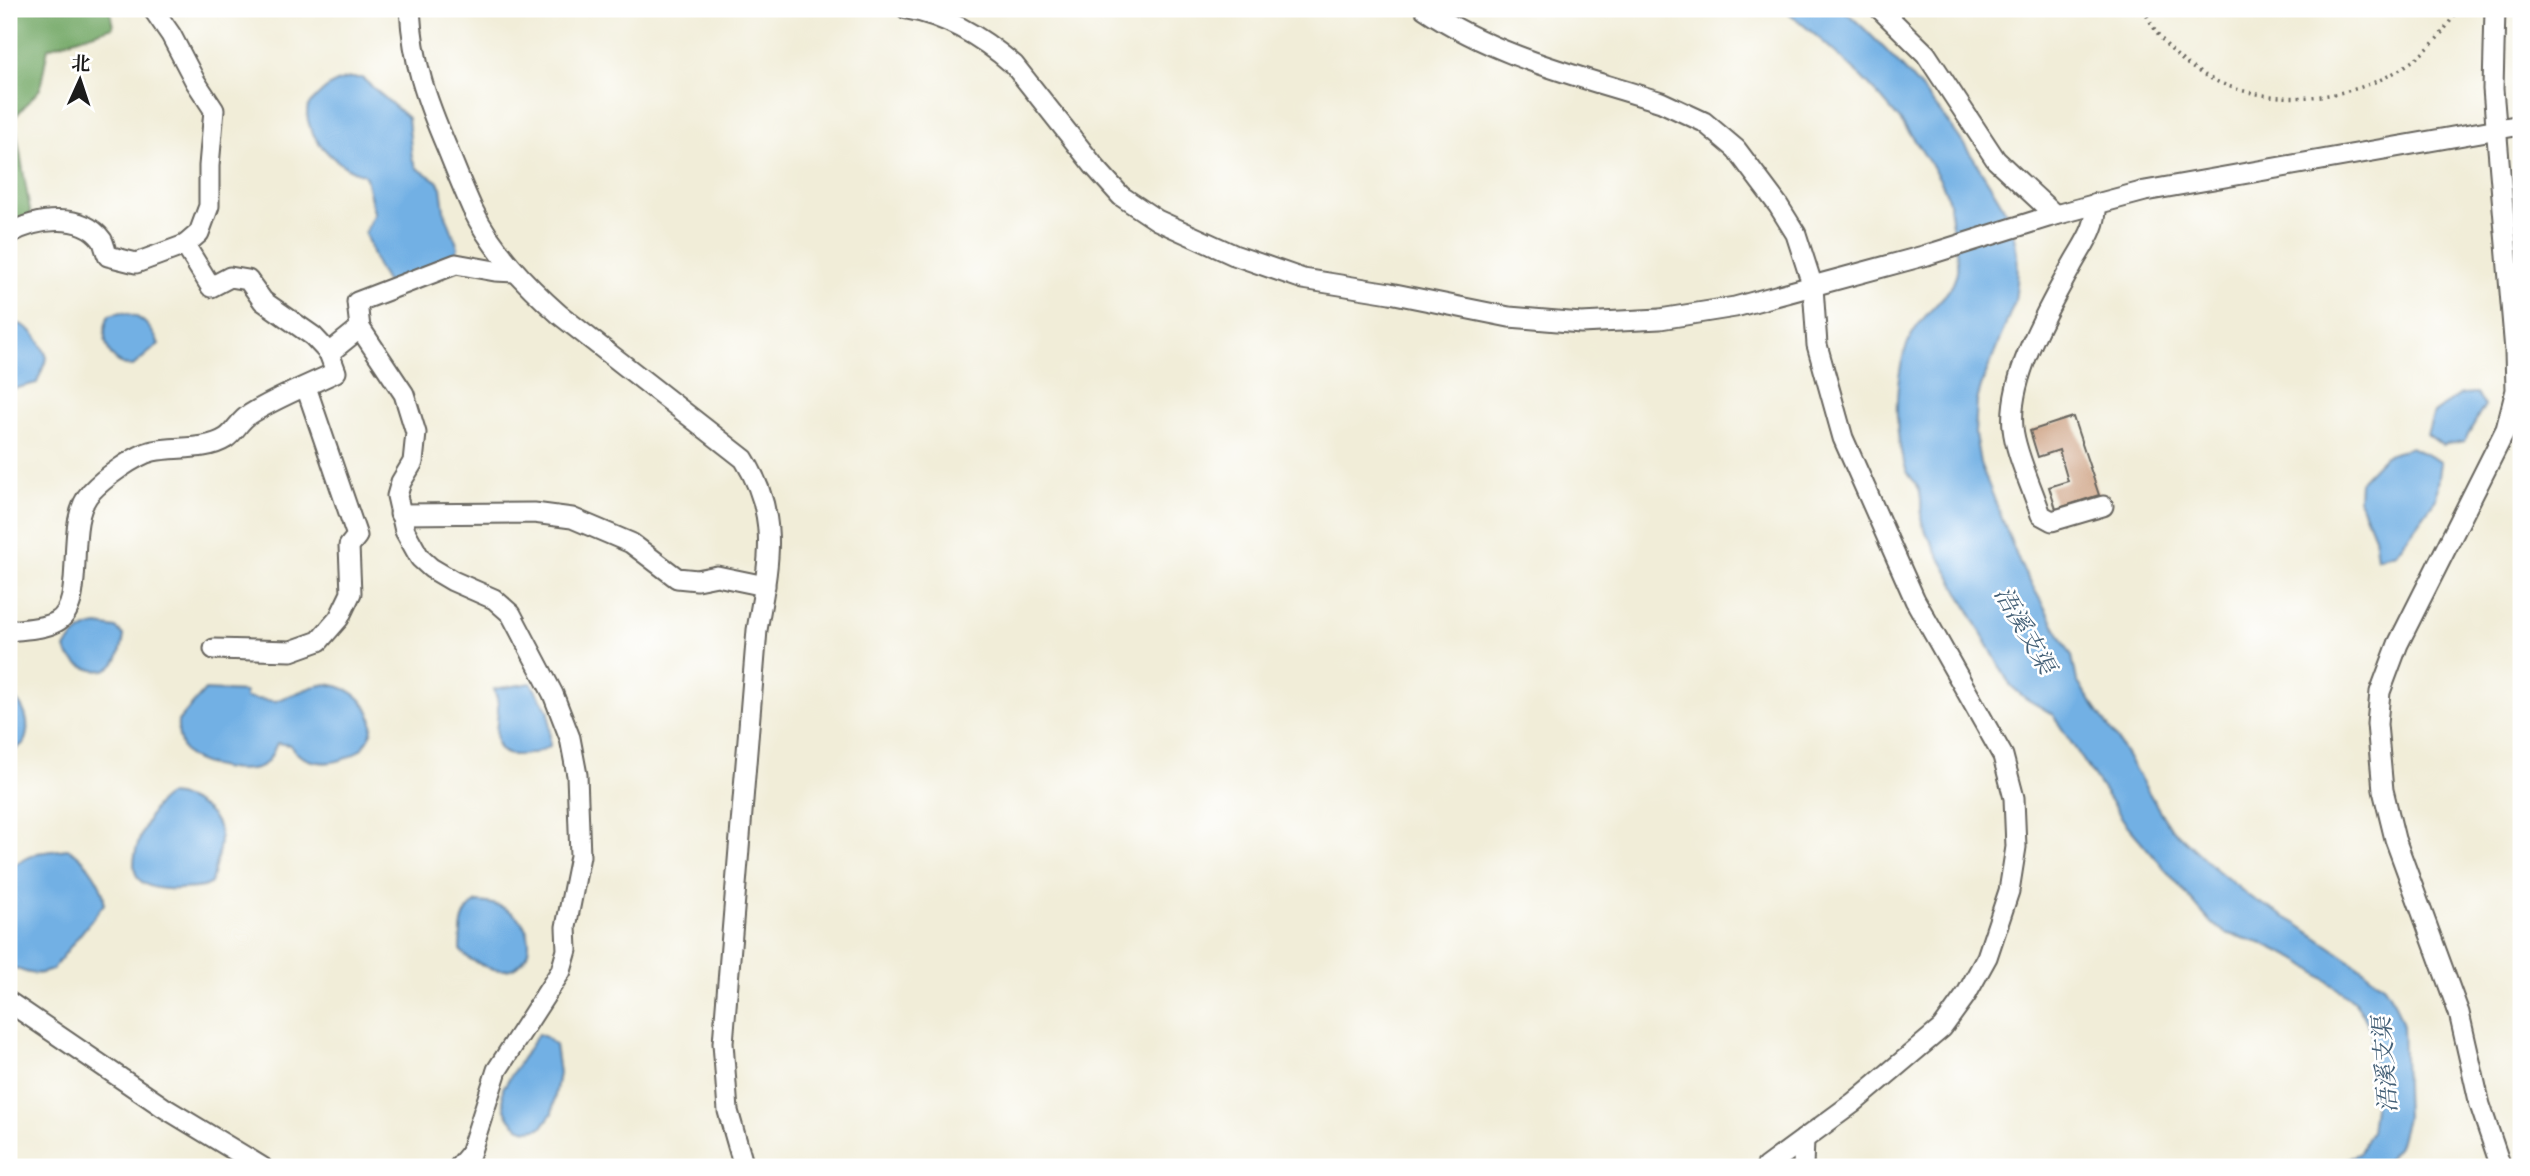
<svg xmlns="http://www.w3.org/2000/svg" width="2530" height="1176" viewBox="0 0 2530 1176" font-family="'IM FELL French Canon','Noto Serif SC',serif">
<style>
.forest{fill:#73a866;stroke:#486241;stroke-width:2}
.water{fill:#72b0e4;stroke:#476680;stroke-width:2}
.building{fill:#cda182}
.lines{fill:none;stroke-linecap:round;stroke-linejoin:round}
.minor-casing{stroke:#67655e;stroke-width:23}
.path{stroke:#67655e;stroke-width:3.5;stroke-dasharray:2 5;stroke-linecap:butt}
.minor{stroke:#fff;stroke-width:19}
.labels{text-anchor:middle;stroke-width:5;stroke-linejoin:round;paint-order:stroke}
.water-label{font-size:24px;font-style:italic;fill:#435f76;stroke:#fff}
</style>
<rect width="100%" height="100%" fill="#fff"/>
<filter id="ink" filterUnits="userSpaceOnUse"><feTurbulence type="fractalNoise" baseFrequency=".0143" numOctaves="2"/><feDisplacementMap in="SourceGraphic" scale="14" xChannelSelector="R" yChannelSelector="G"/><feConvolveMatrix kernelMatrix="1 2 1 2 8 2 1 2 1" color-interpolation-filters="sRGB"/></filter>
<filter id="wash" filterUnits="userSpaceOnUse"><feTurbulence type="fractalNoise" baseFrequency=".00686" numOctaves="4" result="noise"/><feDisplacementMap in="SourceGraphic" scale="28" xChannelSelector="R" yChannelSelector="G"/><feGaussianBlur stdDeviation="1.57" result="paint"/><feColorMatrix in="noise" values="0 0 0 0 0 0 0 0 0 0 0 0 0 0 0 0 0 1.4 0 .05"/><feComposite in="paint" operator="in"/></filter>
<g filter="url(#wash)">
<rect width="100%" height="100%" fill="#f1edd8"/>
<path class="forest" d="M 9,9 L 110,9 L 113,27 L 48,48 L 40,89 L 14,118 L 31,216 L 9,225 Z"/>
<g class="water">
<path d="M 1784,9 L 1843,9 C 1899,59 1948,115 1987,180 C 1997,196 2009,213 2013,232 C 2019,255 2019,277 2015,301 L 1982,384 L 1977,401 L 1975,434 L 1980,463 L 2020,564 L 2072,656 L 2077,681 L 2118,741 L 2167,823 L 2211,865 L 2250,897 L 2299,925 L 2357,965 L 2384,986 L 2394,1002 L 2403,1025 L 2406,1118 L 2398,1147 L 2381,1167 L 2336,1167 L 2360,1152 L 2371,1131 L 2374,1107 L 2373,1056 L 2371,1032 L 2364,1015 L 2354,1001 L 2300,961 L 2267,945 L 2226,933 L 2211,923 L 2126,824 L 2052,714 L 2025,698 L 2010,685 L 1927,534 C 1916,513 1924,511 1920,492 C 1918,483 1909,478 1906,469 C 1892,432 1893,361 1916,328 C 1928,309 1953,294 1957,272 C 1959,253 1950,222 1949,202 C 1945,186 1936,173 1927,159 C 1890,98 1839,54 1784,9 Z"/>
<path d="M 350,78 L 362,78 L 408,118 L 412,158 L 417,168 L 437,181 L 441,187 L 444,210 L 458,247 L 455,258 L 387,283 L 377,266 L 365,233 L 374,213 L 366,178 L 363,174 C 338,169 301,133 308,106 C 321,92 330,82 350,78 Z"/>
<path d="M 120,312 C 141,315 150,325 159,344 L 133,366 C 107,365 99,335 109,315 Z"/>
<path d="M 9,322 C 31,323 39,339 47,357 L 37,383 L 9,390 Z"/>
<path d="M 2476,393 L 2485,405 L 2464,441 L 2442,445 L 2427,434 L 2434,413 L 2461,394 Z"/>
<path d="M 2411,447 L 2441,462 L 2436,499 L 2396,553 L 2377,558 L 2374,536 L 2359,500 L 2360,482 L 2385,456 Z"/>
<path d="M 98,625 L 116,628 L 124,636 C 122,646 120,660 111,667 C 98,677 68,664 65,648 C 73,635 83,627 98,625 Z"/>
<path d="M 531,683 L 549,712 L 550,746 C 538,753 529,755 514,755 C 487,754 499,723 498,705 C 498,700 496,695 494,689 Z"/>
<path d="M 326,684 C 343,686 358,693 367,708 C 393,752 314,784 290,745 L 277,743 C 274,750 271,758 266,763 C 250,777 199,767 186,753 C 180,747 177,730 178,721 L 205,690 L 245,692 L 245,698 L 276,701 L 312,687 Z"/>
<path d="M 9,694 C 25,704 32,724 24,743 L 9,755 Z"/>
<path d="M 168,795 C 190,796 220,812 220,838 C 220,853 214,868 211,883 L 206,886 C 197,889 188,888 178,889 C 127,892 127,865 145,826 C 151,814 156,802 168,795 Z"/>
<path d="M 67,849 C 83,854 106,887 104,904 L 52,970 C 35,977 26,973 9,966 L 9,867 L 37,853 Z"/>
<path d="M 477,902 C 551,905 540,991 482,965 C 473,961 466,958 460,950 C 461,931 459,912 477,902 Z"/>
<path d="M 538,1034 L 546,1037 L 555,1045 L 559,1073 L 552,1113 L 542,1127 C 516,1138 500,1112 503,1088 Z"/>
</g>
<g id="blocks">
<path class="building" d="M 2073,417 L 2099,495 L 2056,509 L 2049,487 L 2068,481 L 2059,450 L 2038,457 L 2030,431 Z"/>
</g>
</g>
<g filter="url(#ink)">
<use href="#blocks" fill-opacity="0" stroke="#67655e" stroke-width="2"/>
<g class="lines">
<g class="minor-casing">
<g id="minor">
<path d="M 153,9 L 171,35 L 195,81 L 214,110 L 209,166 L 209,206 L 199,233 L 185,245 L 211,287 L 230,277 L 248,280 L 263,301 L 313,336 L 329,353"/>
<path d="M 410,9 C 413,63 426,99 447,148 C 455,168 463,188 472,208 C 492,250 525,284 560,315 L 744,459 C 781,518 768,566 757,630 L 723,1043 L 728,1111 L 744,1167"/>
<path d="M 907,9 C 948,16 983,38 1014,65 L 1094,166 L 1121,196 L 1157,220 L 1234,255 L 1303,279 L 1390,293 L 1509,317 L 1581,323 L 1660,319 L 1735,307 L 1927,255 L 2048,217 L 2145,191 L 2521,125"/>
<path d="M 1425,9 C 1496,57 1579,76 1661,102 L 1704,122 L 1736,149 L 1778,205 L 1796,234 L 1813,287 L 1817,345 L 1843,438 L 1915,600 L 2003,756 L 2014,798 L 2016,847 L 2009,891 L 1987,957 L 1966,995 L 1942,1028 L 1853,1103 L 1766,1167"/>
<path d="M 1880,9 L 1926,54 L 1996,160 L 2055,215"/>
<path d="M 2495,9 L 2493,89 L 2515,351 L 2516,390 L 2506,429 L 2398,644 L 2380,692 L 2377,724 L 2383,790 L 2395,839 L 2459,1013 L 2480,1105 L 2501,1167"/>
<path d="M 2096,203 C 2098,228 2082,246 2071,267 C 2047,311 2008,377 2013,428 C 2015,452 2033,490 2041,515 L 2052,521 L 2103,506"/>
<path d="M 9,234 C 34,219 81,211 102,240 C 105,245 105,251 108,256 L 136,263 L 185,245"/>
<path d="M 400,514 L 534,513 L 572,518 L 631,543 L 677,578 L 697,580 L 717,576 L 765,586"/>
<path d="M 9,631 C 23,629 43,629 56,622 C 89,605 62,523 91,492 C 103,479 135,455 153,451 C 176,446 206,451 226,438 C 235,432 240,420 249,415 C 275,398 307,386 336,372 L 329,353 L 360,328"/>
<path d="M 214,649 L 291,651 L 319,641 L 339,618 L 351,593 L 349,546 L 357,536 L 306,387"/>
<path d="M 9,1002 L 163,1107 L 262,1167"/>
<path d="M 459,1167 L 470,1154 L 497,1070 L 561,971 L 567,950 L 566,927 L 580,856 L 577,775 L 570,738 L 553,694 L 511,614 L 494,599 L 453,581 L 431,568 L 420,558 L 405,531 L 397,496 L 401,482 L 413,462 L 416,433 L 404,394 L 360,328 L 357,302 L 456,264 L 495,271 L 515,272"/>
<path d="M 1803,1167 L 1804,1139"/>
</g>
</g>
<path class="path" d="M 2144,9 C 2196,131 2400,123 2457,9"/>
<use href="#minor" class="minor"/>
</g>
</g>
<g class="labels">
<g class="water-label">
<text transform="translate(2025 630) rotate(60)" y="8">浯溪支渠</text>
<text transform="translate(2385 1065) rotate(-94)" y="8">浯溪支渠</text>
</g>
</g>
<rect width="2530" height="1176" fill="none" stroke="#fff" stroke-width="35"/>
<g transform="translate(80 80) rotate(3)" stroke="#ffffff" stroke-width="5" paint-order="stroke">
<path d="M0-5L12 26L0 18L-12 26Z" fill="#1c1c1c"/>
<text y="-10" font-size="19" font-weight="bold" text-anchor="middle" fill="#1c1c1c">北</text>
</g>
</svg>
